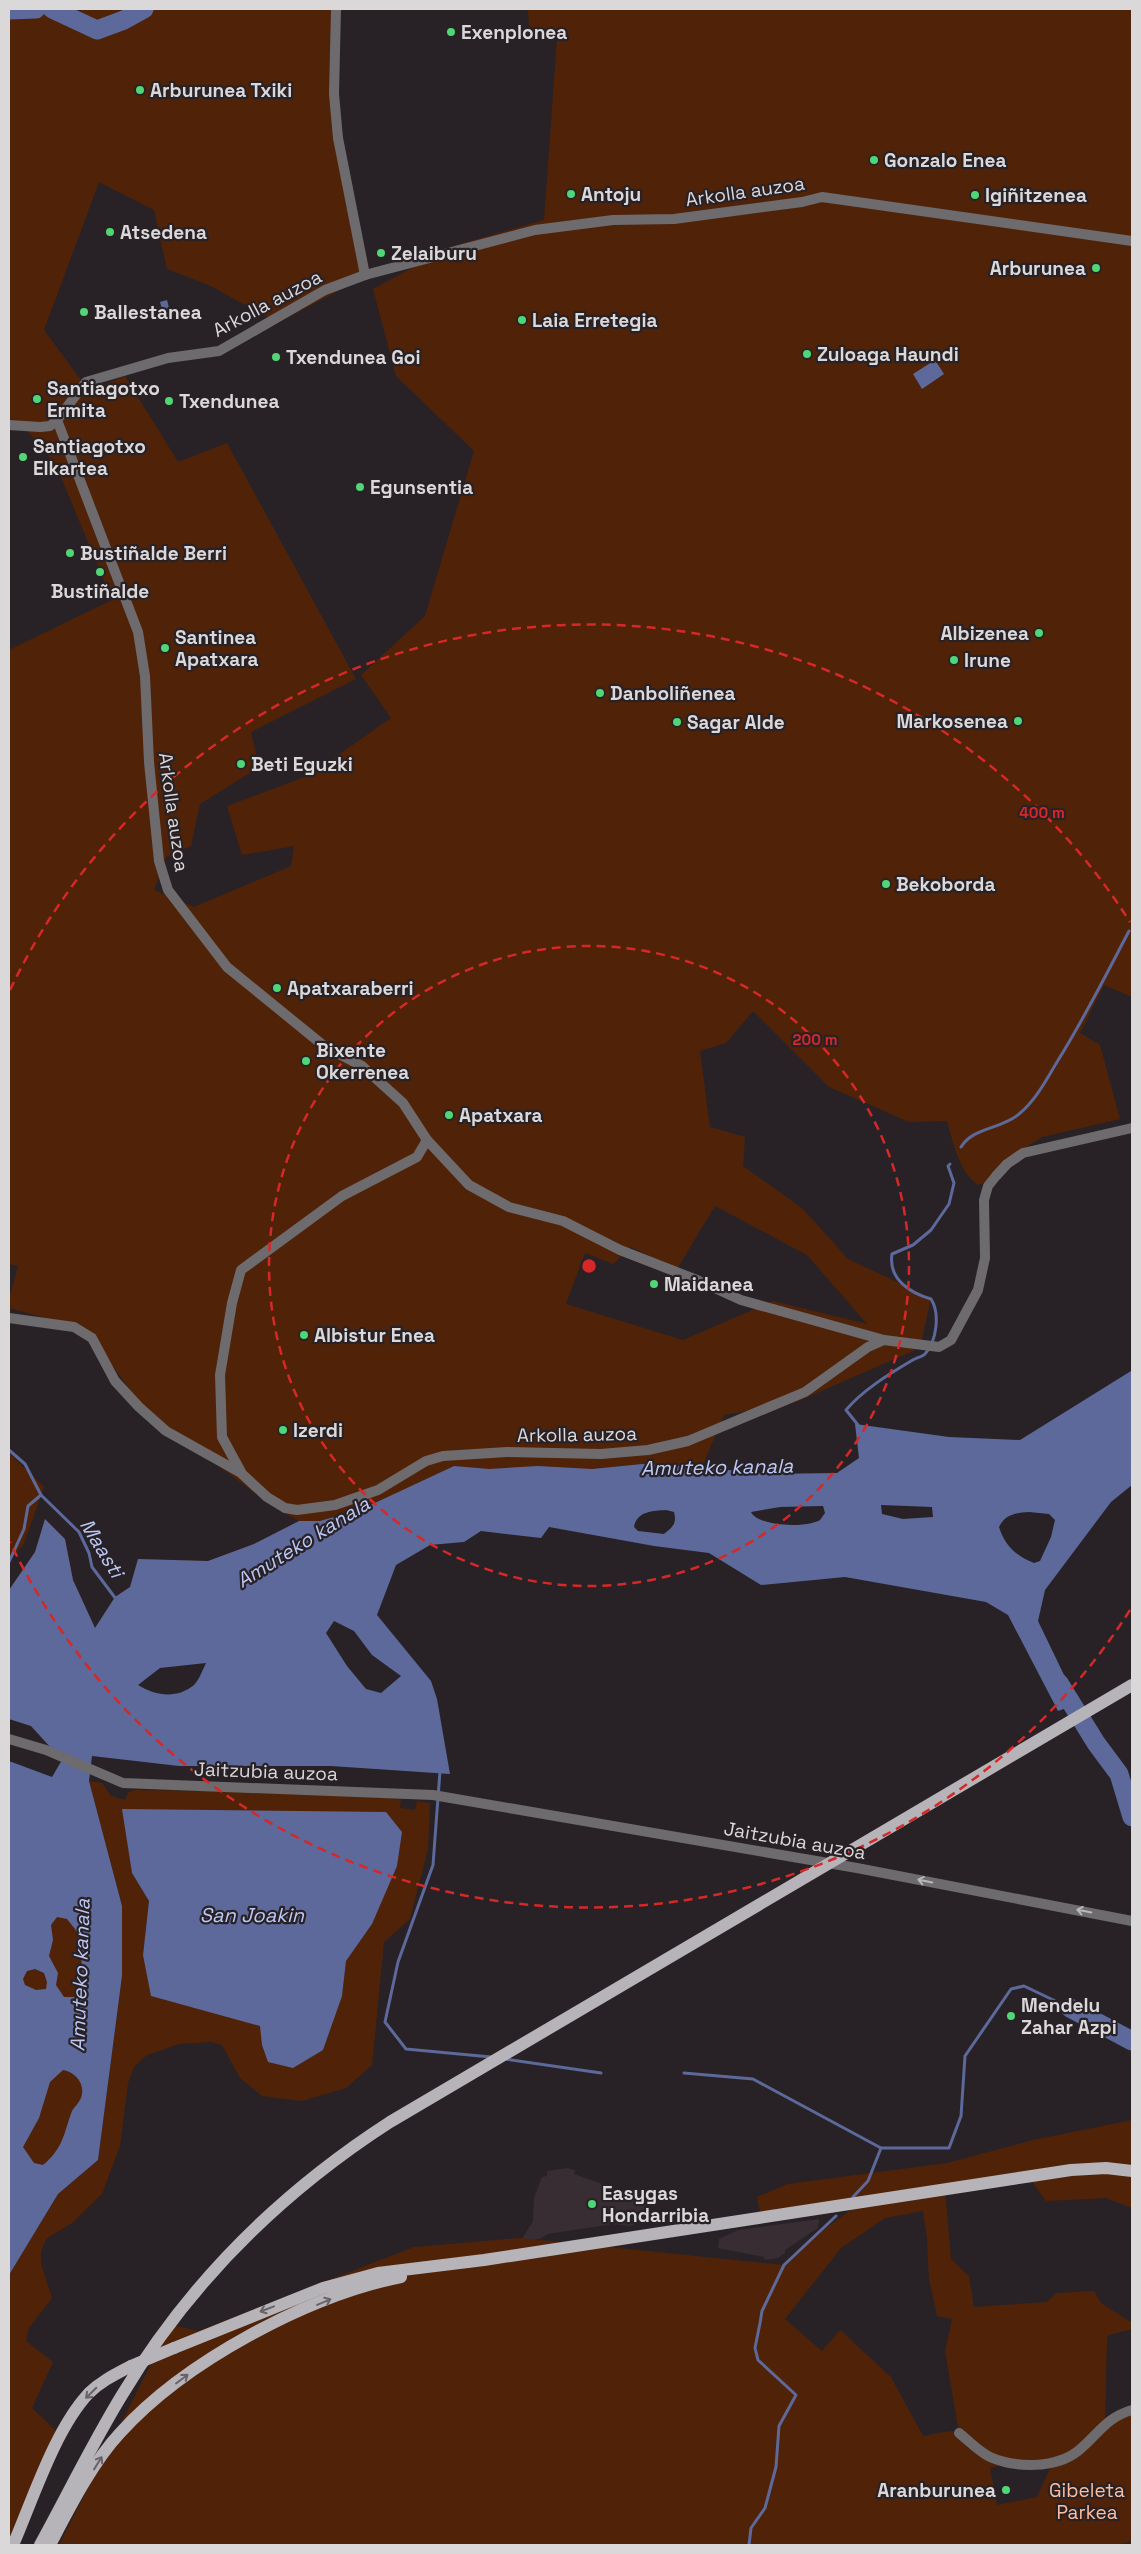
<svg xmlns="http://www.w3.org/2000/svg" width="1141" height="2554" viewBox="0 0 1141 2554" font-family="'Space Grotesk',sans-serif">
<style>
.built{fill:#372d33}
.green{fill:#502308;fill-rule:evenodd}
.water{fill:#5c699a;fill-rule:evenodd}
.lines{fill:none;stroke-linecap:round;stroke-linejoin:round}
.stream{stroke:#5c699a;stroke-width:3}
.river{stroke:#5c699a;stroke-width:19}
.street{stroke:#6d6b6e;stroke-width:10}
.primary{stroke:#b6b3b9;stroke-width:12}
.primary-bridge{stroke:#b6b3b9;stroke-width:12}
.oneway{stroke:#bab7ba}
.oneway2{stroke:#686368}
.ring{fill:none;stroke:#d62828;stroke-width:2.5;stroke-dasharray:9 6}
.poi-dot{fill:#50d674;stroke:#282226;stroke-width:2}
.labels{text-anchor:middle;stroke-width:4.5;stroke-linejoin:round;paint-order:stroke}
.poi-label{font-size:19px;font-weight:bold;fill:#dbd8da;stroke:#282226;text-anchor:start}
.street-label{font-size:19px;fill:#dbd8da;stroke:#282226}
.park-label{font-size:19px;fill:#ffbd9c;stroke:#282226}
.water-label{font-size:20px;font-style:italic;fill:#bcc9f7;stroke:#282226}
.centre{fill:#d62828;stroke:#282226;stroke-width:2.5}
.ring-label{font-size:15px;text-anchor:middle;font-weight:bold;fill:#d62828;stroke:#282226;stroke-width:4.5;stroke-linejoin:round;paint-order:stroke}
</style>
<rect width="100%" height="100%" fill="#282226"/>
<g class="built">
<path d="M 567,2168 L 575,2170 L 574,2174 L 651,2201 L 649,2208 L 655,2218 L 630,2226 L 613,2224 L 548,2234 L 540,2239 L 521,2241 L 533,2221 L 534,2198 L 542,2177 L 547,2176 L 547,2171 Z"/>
<path d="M 819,2219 L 818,2228 L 785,2250 L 785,2253 L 778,2258 L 765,2260 L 764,2257 L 718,2248 L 719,2239 L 738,2230 Z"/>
</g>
<g class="green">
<path d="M 9,9 L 62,9 L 72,14 L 84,9 L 334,9 L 335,110 L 367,276 L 277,323 L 211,286 L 167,269 L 154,210 L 99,182 L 44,330 L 89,391 L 125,376 L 178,462 L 227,443 L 356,679 L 251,732 L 259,767 L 200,804 L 191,846 L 166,857 L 154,890 L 194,907 L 291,866 L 294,846 L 242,855 L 227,806 L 310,775 L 391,718 L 361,675 L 425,616 L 474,451 L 396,376 L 373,289 L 453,246 L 544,220 L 557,39 L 529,26 L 528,9 L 1132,9 L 1132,997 L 1104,985 L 1080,1033 L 1100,1045 L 1120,1119 L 1042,1137 L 1001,1163 L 986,1182 L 978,1185 C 959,1172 953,1142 947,1121 L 909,1122 L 829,1087 L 753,1011 L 726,1043 L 700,1051 L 710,1127 L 745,1137 L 743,1166 L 803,1209 L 848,1259 L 931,1298 L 920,1348 L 796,1402 L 724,1415 L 702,1467 L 642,1464 L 592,1469 L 138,1647 L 62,1760 L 31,1726 L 9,1719 L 9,1590 L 35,1552 L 45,1519 L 65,1539 L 73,1580 L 95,1628 L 115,1597 L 130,1587 L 138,1559 L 208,1561 L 256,1543 L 299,1521 L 274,1507 L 146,1412 L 86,1329 L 9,1308 L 9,1299 L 18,1266 L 9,1264 L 9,650 L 112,600 L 56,465 L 20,422 L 9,419 ZM 715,1206 L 807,1255 L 867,1324 L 773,1301 L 683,1340 L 566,1304 L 585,1253 L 613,1264 L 631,1247 L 677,1269 Z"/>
<path d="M 9,1453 L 44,1487 L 23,1546 L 9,1559 Z"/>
<path d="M 9,1761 L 92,1889 L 84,2112 L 24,2203 Z"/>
<path d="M 89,1781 L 102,1783 L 111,1796 L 125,1800 L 128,1793 L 134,1790 L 309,1792 L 401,1799 L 400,1808 L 415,1810 L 417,1801 L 430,1803 L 428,1849 L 410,1919 L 384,1942 L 372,2065 L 346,2088 L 302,2101 L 262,2096 L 240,2078 L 222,2045 L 211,2042 L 179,2044 L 147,2055 L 134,2067 L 128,2083 L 120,2146 L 102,2194 L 72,2223 L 46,2239 L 41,2251 L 41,2264 L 52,2298 L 29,2328 L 26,2341 L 53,2362 L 32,2408 L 56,2431 L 9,2539 L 9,2275 L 58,2194 L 98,2160 L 122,1977 L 122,1906 ZM 123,1809 L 372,1924 L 346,1961 L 342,1996 L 262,2045 L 261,2026 L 229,2016 L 143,1955 L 149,1901 L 132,1873 Z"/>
<path d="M 1132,2120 L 1132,2208 L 1106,2198 L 1046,2201 L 1028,2176 L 945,2190 L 951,2259 L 969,2276 L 974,2307 L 1047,2302 L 1056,2293 L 1094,2291 L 1101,2303 L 1132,2323 L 1132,2329 L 1109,2335 L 1107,2338 L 1105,2422 L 1132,2410 L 1132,2541 L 1116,2545 L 59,2545 L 171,2325 L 198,2331 L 414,2247 L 520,2238 L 784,2265 L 822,2231 L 860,2203 L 761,2217 L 757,2197 L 788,2184 L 947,2163 L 1033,2140 ZM 923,2211 L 927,2239 L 929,2279 L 937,2316 L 952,2319 L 945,2351 L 959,2433 L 949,2431 L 923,2436 L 891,2377 L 840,2330 L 822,2351 L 785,2319 L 841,2248 L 885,2218 ZM 1053,2462 L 1037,2497 L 997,2505 L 990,2468 L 1009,2463 Z"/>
</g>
<g class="water">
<path d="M 167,300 L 171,316 L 164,317 L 160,302 Z"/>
<path d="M 935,360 L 944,374 L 922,389 L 913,374 Z"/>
<path d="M 1131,1371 L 1132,1485 L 1111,1502 L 1045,1590 L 1038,1621 L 1078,1704 L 1058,1711 L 1008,1615 L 986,1602 L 845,1577 L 761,1585 L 709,1553 L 654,1546 L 549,1527 L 541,1538 L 481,1531 L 464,1542 L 430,1545 L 396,1565 L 377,1615 L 431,1681 L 437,1699 L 450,1774 L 331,1766 L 179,1766 L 92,1756 L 89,1781 L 122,1906 L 122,1976 L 98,2160 L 58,2194 L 9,2275 L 9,1761 L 52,1777 L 62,1760 L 31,1726 L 9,1719 L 9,1590 L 35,1552 L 45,1519 L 65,1539 L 73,1580 L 95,1628 L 115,1597 L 130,1587 L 138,1559 L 208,1561 L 254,1544 L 299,1521 L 320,1521 L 362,1509 L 454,1466 L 489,1469 L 538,1466 L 592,1469 L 642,1464 L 702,1467 L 765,1474 L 837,1473 L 859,1458 L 855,1424 L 949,1437 L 1020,1440 ZM 881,1505 L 932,1507 L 933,1517 L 903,1519 L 882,1514 ZM 823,1506 L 825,1513 C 823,1515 822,1518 820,1520 C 807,1528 758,1527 751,1512 L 780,1507 ZM 666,1510 L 674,1512 C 677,1523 673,1527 664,1534 L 638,1531 L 634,1527 C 637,1511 653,1511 666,1510 ZM 1029,1512 L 1049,1514 L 1055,1520 L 1051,1537 L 1040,1561 L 1034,1563 C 1016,1556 1005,1546 999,1527 C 1005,1514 1015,1513 1029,1512 ZM 334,1621 L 354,1631 L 372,1655 L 401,1676 L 381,1693 L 366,1689 L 347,1666 L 326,1633 ZM 206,1663 C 203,1669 199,1680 194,1685 C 177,1699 156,1696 138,1685 L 160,1668 ZM 57,1917 L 67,1919 C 70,1923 74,1927 77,1932 C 79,1937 85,1985 83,1991 L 77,1997 L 64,1997 L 56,1985 L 58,1973 L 49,1956 L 53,1940 L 51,1925 ZM 35,1969 L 44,1973 L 47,1982 L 46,1989 L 36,1990 L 25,1985 L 23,1979 L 27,1971 ZM 63,2070 C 76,2072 86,2085 81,2098 C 79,2103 74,2107 72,2111 C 63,2135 64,2147 43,2165 L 34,2163 L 23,2147 L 39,2118 L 50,2082 Z"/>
<path d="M 122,1809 L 386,1812 L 402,1832 L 397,1866 L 372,1924 L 346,1961 L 342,1996 L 323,2050 L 293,2068 L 268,2062 L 262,2045 L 260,2026 L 151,1996 L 143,1955 L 149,1901 L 132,1873 Z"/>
</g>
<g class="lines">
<g class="stream">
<path d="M 961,1147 C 973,1127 1002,1129 1019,1114 C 1036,1100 1046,1080 1057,1062 C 1084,1019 1106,975 1129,931"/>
<path d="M 858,1425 L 846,1410 C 863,1390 889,1374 911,1361 C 915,1358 922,1357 925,1354 C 937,1341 940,1313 931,1299 C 910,1293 888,1279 892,1254 L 913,1245 L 931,1230 L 949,1204 L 954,1183 L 948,1166 L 950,1164"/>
<path d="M 9,1450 L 25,1464 L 41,1495 L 79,1532 L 89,1553 L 92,1567 L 116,1599"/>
<path d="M 9,1562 L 24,1529 L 28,1506 L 41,1495"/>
<path d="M 440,1771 L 433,1865 L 398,1962 L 385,2022 L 406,2049 L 491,2057"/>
<path d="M 505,2059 L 601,2073"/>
<path d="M 684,2073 L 753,2079 L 881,2148"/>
<path d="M 853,2197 L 868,2181 L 881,2148 L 949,2148 L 961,2116 L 965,2056 L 1011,1989 L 1024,1986 L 1070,2008"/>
<path d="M 749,2545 L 751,2528 L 765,2508 L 776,2467 L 779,2426 L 796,2395 L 758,2360 L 755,2348 L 760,2323 L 762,2311 L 784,2265 L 836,2216"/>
</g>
<g class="river">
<path d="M 52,9 L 97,30 L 124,20 L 144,9"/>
<path d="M 9,10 L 36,9"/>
<path d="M 1059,1683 L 1096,1743 L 1119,1774 L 1132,1817"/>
<path d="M 1070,2008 L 1132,2041"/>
</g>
<g class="street">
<path d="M 336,9 L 334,94 L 338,138 L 365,275"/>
<path d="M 57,420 L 138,632 L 145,676 L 149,762 L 159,861 L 168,890 L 227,967 L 324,1046 L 362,1066 L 403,1103 L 427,1140 L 469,1185 L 509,1207 L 563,1221 L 620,1250 L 697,1280 L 741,1300 L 884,1340 L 939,1347 L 951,1340 L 978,1290 L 985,1258 L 984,1200 L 988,1186 L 996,1176 L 1007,1164 L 1023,1153 L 1132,1128"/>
<path d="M 9,425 L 40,427 L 50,426 L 57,420 L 86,382 L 168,358 L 219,351 L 325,290 L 365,275 L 535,230 L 613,220 L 674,219 L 802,202 L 822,197 L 1132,241"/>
<path d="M 9,1318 L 74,1327 L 92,1338 L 115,1381 L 139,1407 L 166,1431 L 241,1473 L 267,1497 L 285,1508 L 297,1510 L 335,1505 L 378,1490 L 426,1461 L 443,1456 L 507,1452 L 601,1454 L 648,1450 L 688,1441 L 805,1392 L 868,1347 L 884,1340"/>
<path d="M 241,1472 L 222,1437 L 220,1375 L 232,1303 L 241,1270 L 342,1196 L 417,1157 L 427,1140"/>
<path d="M 9,1739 L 46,1750 L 123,1783 L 433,1795 L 857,1868 L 1132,1921"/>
<path d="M 959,2433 C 969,2441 979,2452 990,2457 C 1015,2468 1055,2469 1078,2451 C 1099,2434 1105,2418 1132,2410"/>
</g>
<g class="primary">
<path d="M 174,2348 L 323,2288 L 378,2273 L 484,2260 L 1071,2170 L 1106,2168 L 1132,2171"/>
<path d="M 13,2545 C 33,2499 55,2429 89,2393 C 101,2381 116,2374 131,2366"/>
<path d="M 40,2545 C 67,2496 92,2444 122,2395 C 189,2283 280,2193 390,2122 L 1132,1685"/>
<path d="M 50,2545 C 69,2509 92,2463 120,2433 C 184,2362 307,2296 401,2277"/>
</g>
<path class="primary-bridge" d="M 131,2366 L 174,2348"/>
</g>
<defs><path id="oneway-shaft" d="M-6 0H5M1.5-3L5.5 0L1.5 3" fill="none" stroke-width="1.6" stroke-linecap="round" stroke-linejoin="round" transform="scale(1.25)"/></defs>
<g class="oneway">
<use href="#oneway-shaft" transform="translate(925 1881) rotate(-169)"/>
<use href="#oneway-shaft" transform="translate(1084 1911) rotate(-169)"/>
</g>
<g class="oneway2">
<use href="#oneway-shaft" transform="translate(324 2302) rotate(-23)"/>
<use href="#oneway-shaft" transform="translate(267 2309) rotate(159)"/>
<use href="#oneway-shaft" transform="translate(182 2379) rotate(-37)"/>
<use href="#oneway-shaft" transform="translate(91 2393) rotate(135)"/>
<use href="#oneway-shaft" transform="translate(98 2463) rotate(-58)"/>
</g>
<g class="ring">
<circle cx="589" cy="1266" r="320"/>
<path d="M1130 1610A641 641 0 0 1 10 1542M10 990A641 641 0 0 1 1130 922"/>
</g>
<g class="poi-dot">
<circle cx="451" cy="32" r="5"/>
<circle cx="140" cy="90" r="5"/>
<circle cx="874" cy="160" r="5"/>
<circle cx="571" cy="194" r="5"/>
<circle cx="975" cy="195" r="5"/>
<circle cx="110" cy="232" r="5"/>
<circle cx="381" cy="253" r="5"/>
<circle cx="1096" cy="268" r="5"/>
<circle cx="84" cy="312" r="5"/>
<circle cx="522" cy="320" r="5"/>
<circle cx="807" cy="354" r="5"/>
<circle cx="276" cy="357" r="5"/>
<circle cx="37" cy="399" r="5"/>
<circle cx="169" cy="401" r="5"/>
<circle cx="23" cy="457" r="5"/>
<circle cx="360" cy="487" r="5"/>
<circle cx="70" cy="553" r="5"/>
<circle cx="100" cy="572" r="5"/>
<circle cx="1039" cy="633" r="5"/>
<circle cx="165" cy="648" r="5"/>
<circle cx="954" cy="660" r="5"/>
<circle cx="600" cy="693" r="5"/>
<circle cx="1018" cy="721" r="5"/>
<circle cx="677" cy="722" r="5"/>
<circle cx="241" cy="764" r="5"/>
<circle cx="886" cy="884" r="5"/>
<circle cx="277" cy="988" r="5"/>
<circle cx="306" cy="1061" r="5"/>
<circle cx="449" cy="1115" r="5"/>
<circle cx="654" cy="1284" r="5"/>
<circle cx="304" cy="1335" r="5"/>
<circle cx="283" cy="1430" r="5"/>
<circle cx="1011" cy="2016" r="5"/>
<circle cx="592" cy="2204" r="5"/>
<circle cx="1006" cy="2490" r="5"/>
</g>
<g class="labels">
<g class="poi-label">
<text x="461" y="39">Exenplonea</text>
<text x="150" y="97">Arburunea Txiki</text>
<text x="884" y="167">Gonzalo Enea</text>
<text x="581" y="201">Antoju</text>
<text x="985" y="202">Igiñitzenea</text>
<text x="120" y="239">Atsedena</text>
<text x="391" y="260">Zelaiburu</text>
<text x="1086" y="275" text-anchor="end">Arburunea</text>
<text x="94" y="319">Ballestanea</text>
<text x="532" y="327">Laia Erretegia</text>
<text x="817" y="361">Zuloaga Haundi</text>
<text x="286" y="364">Txendunea Goi</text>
<text x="47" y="395">Santiagotxo<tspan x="47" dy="22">Ermita</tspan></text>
<text x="179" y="408">Txendunea</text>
<text x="33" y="453">Santiagotxo<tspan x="33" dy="22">Elkartea</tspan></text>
<text x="370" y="494">Egunsentia</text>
<text x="80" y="560">Bustiñalde Berri</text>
<text x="100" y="598" text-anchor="middle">Bustiñalde</text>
<text x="1029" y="640" text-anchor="end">Albizenea</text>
<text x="175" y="644">Santinea<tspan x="175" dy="22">Apatxara</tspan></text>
<text x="964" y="667">Irune</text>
<text x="610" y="700">Danboliñenea</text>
<text x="1008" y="728" text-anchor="end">Markosenea</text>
<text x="687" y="729">Sagar Alde</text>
<text x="251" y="771">Beti Eguzki</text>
<text x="896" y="891">Bekoborda</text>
<text x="287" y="995">Apatxaraberri</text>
<text x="316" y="1057">Bixente<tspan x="316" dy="22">Okerrenea</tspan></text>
<text x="459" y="1122">Apatxara</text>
<text x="664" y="1291">Maidanea</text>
<text x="314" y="1342">Albistur Enea</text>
<text x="293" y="1437">Izerdi</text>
<text x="1021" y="2012">Mendelu<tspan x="1021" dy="22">Zahar Azpi</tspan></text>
<text x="602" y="2200">Easygas<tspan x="602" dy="22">Hondarribia</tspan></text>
<text x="996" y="2497" text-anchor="end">Aranburunea</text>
</g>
<g class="street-label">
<text transform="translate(745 191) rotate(-8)" y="7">Arkolla auzoa</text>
<text transform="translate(267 303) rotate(-28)" y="7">Arkolla auzoa</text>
<text transform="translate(174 812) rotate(82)" y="7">Arkolla auzoa</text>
<text transform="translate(577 1434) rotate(-1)" y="7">Arkolla auzoa</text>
<text transform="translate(266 1771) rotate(2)" y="7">Jaitzubia auzoa</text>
<text transform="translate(795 1840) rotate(10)" y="7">Jaitzubia auzoa</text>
</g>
<g class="park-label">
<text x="1087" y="2497">Gibeleta<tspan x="1087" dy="22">Parkea</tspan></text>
</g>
<g class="water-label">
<text transform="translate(717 1467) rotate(-1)" y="7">Amuteko kanala</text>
<text transform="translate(303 1542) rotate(-32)" y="7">Amuteko kanala</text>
<text transform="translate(102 1548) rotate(59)" y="7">Maasti</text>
<text x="252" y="1922">San Joakin</text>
<text transform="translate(80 1975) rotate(-88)" y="7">Amuteko kanala</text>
</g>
</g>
<circle cx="589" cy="1266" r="8" class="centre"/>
<g class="ring-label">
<text x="1042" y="818">400 m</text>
<text x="815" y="1045">200 m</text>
</g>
<rect width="1141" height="2554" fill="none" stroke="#dbd8da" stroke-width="20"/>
</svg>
